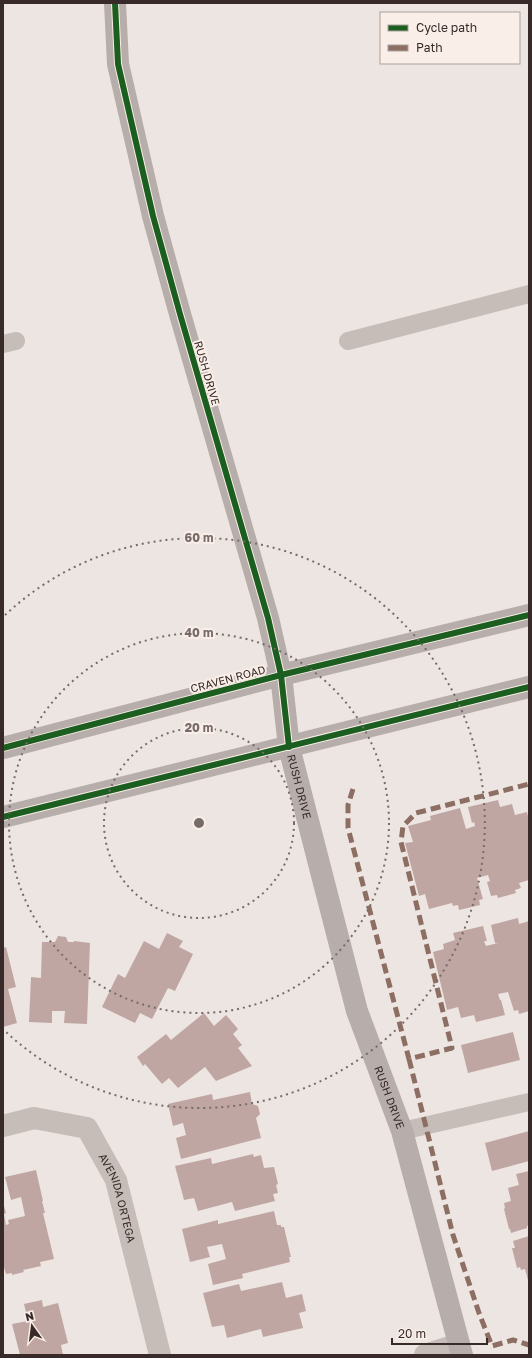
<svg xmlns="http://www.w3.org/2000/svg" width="532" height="1358" viewBox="0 0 532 1358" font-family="'Golos Text',sans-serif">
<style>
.building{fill:#c0a6a2}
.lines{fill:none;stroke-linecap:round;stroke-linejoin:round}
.lane{stroke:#c6bdb9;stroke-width:18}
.street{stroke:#c6bdb9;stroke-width:22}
.secondary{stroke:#b7adaa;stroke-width:22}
.quiet{stroke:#8d6e63;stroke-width:5;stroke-dasharray:10 5;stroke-linecap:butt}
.cycleway-casing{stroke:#faeee8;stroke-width:8}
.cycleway{stroke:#1b5e20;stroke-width:6}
.ring{fill:none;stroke:#776b69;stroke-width:2;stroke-dasharray:2 4}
.labels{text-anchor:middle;stroke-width:4;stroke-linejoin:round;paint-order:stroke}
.street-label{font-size:11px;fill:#372a28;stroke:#faeee8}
.centre{fill:#776b69;stroke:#faeee8;stroke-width:2}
.ring-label{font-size:12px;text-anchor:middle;font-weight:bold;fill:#776b69;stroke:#faeee8;stroke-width:4;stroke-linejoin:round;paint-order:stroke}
</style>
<rect width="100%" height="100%" fill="#ede5e1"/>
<g class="building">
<path d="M 498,800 L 500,807 L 512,804 L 515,815 L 527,812 L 529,821 L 529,880 L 519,883 L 521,888 L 515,890 L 516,893 L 498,898 L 497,895 L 491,896 L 487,882 L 490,881 L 488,875 L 477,878 L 483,899 L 479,900 L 480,905 L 459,910 L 458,905 L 453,906 L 452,903 L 429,909 L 425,894 L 419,896 L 405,843 L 413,842 L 408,826 L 431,820 L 430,816 L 460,808 L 466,829 L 475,826 L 474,822 L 472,823 L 468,807 Z"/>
<path d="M 518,918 L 519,924 L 529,921 L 529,1011 L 519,1014 L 518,1010 L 514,1011 L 508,992 L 498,994 L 500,1000 L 501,1000 L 505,1015 L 476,1022 L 474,1015 L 461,1018 L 458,1007 L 447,1010 L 433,952 L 444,949 L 443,944 L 455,940 L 453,933 L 483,926 L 487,941 L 484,941 L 486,946 L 498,943 L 495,943 L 491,925 Z"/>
<path d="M 167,933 L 183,941 L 179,947 L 193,954 L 175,991 L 168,988 L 152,1019 L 140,1013 L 135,1023 L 102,1007 L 118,974 L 125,978 L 144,941 L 159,949 Z"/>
<path d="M 58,936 L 66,937 L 68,942 L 74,942 L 74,941 L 90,943 L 87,1024 L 64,1023 L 65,1011 L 52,1011 L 52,1023 L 29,1022 L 31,977 L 41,978 L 42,942 L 55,942 Z"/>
<path d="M 6,947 L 16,987 L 8,989 L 17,1023 L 3,1027 L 3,948 Z"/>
<path d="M 204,1013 L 214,1026 L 226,1015 L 238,1029 L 233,1034 L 242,1045 L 238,1048 L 252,1066 L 216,1081 L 205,1067 L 178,1088 L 169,1078 L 162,1084 L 145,1064 L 143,1066 L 137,1057 L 166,1034 L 171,1040 Z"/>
<path d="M 513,1032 L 520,1060 L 468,1073 L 461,1045 Z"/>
<path d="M 250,1092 L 252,1104 L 258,1106 L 260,1114 L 256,1118 L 261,1138 L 181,1159 L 176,1138 L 186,1135 L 183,1123 L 173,1126 L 168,1104 L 212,1094 L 213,1100 Z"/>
<path d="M 529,1131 L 529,1161 L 492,1171 L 485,1143 Z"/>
<path d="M 253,1154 L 254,1157 L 261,1155 L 264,1168 L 274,1167 L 278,1184 L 276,1185 L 278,1193 L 273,1194 L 275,1201 L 235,1211 L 232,1202 L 198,1211 L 194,1198 L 184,1200 L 175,1166 L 211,1158 L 212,1164 Z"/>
<path d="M 36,1170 L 43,1201 L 42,1201 L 45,1213 L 43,1213 L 54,1259 L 40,1262 L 41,1266 L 23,1270 L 24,1272 L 12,1275 L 12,1273 L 6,1274 L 3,1264 L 3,1202 L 6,1213 L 4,1214 L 6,1225 L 9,1224 L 8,1220 L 25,1216 L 21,1197 L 11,1200 L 5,1177 Z"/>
<path d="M 529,1171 L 529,1225 L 527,1226 L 527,1228 L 511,1233 L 510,1229 L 509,1229 L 504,1209 L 505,1208 L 504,1203 L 511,1201 L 508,1188 L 519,1185 L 516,1174 Z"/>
<path d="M 274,1211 L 277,1225 L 281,1225 L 281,1227 L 284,1227 L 291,1257 L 289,1257 L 290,1262 L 242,1274 L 243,1278 L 213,1285 L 208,1264 L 226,1259 L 222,1244 L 207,1247 L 210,1257 L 190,1262 L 182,1229 L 218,1220 L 218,1224 Z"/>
<path d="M 529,1236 L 529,1284 L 525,1269 L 521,1270 L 520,1267 L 517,1268 L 512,1248 L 515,1248 L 513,1241 Z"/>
<path d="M 282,1282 L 286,1298 L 302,1294 L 306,1311 L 299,1313 L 303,1328 L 263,1337 L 261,1329 L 227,1338 L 224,1325 L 212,1327 L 203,1293 L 239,1284 L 241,1291 Z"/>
<path d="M 42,1300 L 43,1307 L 58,1303 L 68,1343 L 61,1345 L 63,1355 L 20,1355 L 12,1324 L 28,1321 L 24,1304 Z"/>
</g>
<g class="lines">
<g class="lane">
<path d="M 348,341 L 529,294"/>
<path d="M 3,344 L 16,341"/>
<path d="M 402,1131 L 529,1102"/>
</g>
<g class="street">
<path id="s1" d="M 3,1126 L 34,1118 L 87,1128 L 116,1180 L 160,1355"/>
<path d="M 425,1355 L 459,1344"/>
</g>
<g class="secondary">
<path id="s2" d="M 115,3 L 118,64 L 153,216 L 180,314 L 268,618 L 281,675 L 289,747 L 357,1011 L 402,1131 L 462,1355"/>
<path d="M 3,748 L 281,675 L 529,615"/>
<path d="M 3,817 L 529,687"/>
</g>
<g class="quiet">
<path d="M 353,789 L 348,805 L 348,828 L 409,1059 L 452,1048 L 401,842 L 403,826 L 416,813 L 529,784"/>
<path d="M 409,1059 L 453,1235 L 479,1313 L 492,1346 L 513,1340 L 529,1345"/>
</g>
<g class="cycleway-casing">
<g id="cycleway">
<path d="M 115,3 L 118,64 L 153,216 L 180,314 L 268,618 L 281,675 L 289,747"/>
<path d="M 3,748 L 281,675 L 529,615"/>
<path d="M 3,817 L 529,687"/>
</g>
</g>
<use href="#cycleway" class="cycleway"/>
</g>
<g class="ring">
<circle cx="199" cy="823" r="95"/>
<circle cx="199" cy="823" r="190"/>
<path d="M5 615A285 285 0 1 1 5 1031"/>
</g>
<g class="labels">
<g class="street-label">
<text transform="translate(207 373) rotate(74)" y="4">RUSH DRIVE</text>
<text transform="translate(228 679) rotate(-15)" y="4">CRAVEN ROAD</text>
<text dy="4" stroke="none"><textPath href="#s2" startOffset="807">RUSH DRIVE</textPath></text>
<text dy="4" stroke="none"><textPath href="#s2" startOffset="1131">RUSH DRIVE</textPath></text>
<text dy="4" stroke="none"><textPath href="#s1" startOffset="163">AVENIDA ORTEGA</textPath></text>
</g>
</g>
<circle cx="199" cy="823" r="6" class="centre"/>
<g class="ring-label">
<text x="199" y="542">60 m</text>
<text x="199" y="637">40 m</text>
<text x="199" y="732">20 m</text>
</g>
<rect width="532" height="1358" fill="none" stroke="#372a28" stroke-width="8"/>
<rect x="380" y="12" width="140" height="52" fill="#faeee8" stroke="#aca09b"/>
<rect x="388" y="25" width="20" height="6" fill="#1b5e20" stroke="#aca09b"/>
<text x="416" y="32" font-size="12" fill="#372a28">Cycle path</text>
<rect x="388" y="45" width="20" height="6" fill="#8d6e63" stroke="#aca09b"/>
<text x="416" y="52" font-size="12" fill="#372a28">Path</text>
<g transform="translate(32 1326) rotate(346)" stroke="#faeee8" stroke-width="3" paint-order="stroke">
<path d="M0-3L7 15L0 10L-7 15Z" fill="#372a28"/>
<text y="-6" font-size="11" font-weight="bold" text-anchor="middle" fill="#372a28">N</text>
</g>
<path d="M392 1338v6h95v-6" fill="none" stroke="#372a28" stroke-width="2"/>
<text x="398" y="1338" font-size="12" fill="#372a28" stroke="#faeee8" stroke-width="3" paint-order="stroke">20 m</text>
</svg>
